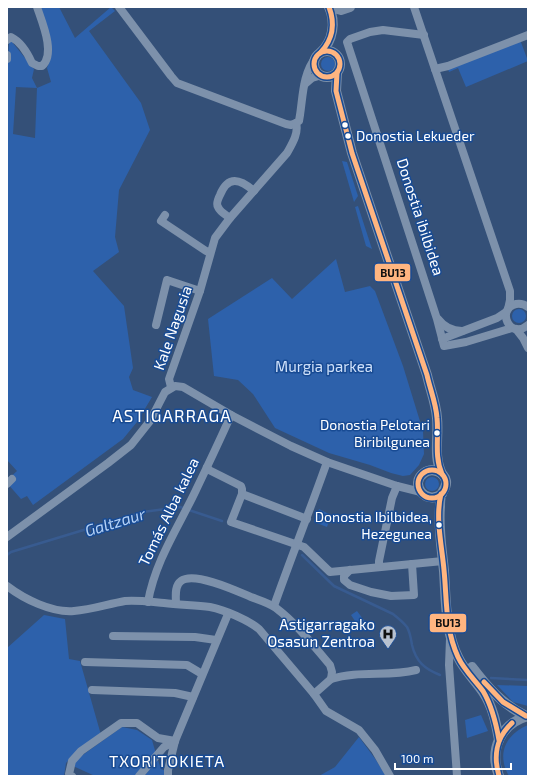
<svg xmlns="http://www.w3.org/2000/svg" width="535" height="783" viewBox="0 0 535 783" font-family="'Exo 2',sans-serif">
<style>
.green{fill:#2d61ab;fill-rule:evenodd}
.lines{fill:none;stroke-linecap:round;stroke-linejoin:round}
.stream{stroke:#385b90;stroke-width:2.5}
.minor{stroke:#7d91ab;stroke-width:8}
.major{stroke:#7b8fa9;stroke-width:10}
.bus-1-casing{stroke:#184b94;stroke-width:8}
.bus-1{stroke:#ffb580;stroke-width:5}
.bus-dot{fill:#fff;stroke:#184b94;stroke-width:1.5}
.labels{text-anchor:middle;stroke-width:3;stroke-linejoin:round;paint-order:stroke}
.bus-label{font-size:14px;fill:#fff;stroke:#184b94;text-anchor:end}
.street-label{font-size:15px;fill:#fff;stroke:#184b94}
.park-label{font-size:15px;fill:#d0e2fb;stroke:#184b94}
.poi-label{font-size:15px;fill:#fff;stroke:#184b94;text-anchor:end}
.water-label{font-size:16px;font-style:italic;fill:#b5d2f7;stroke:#184b94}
.neighbourhood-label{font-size:16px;letter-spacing:1px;fill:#fff;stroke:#184b94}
.quarter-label{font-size:17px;letter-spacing:1px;fill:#fff;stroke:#184b94}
.line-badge{stroke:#184b94;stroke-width:1.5}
.pale-badge-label{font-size:11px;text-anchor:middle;font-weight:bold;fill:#111}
</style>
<rect width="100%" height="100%" fill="#345078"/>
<g class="green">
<path d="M 41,7 L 59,7 L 75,38 L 111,7 L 115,11 L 89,31 L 141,103 L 150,130 L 119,190 L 115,237 L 119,252 L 93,271 L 124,306 L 133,368 L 129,377 L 133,390 L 152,397 L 137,422 L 123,439 L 33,505 L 27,496 L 21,499 L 7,483 L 7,480 L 17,471 L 7,460 L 7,74 L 9,43 L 10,41 L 12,42 L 34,69 L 32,78 L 37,88 L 51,82 L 47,68 C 55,51 45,25 41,7 ZM 16,87 L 37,88 L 35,138 L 13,134 Z"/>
<path d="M 519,37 L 528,61 L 466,87 L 458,68 L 449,72 L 447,66 Z"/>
<circle cx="328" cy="64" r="7"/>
<path d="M 342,161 L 347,162 L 358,196 L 354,202 Z"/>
<path d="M 358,206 L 372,249 L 366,246 L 355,207 Z"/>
<path d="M 336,259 L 345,292 L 370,286 L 375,291 L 403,366 L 423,431 L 424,454 L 419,465 L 410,475 L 403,476 L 391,473 L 370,465 L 329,453 L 275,428 L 253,394 L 238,380 L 214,376 L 208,319 L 272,278 L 292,299 Z"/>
<circle cx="519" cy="316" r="7"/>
<circle cx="432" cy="484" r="7"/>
<path d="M 319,509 L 331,515 L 327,527 L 314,522 Z"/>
<path d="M 357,611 L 366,623 L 359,627 L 351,615 Z"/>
<path d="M 44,615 L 65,619 L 69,659 L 80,661 L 101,735 L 80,748 L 66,763 L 64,776 L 29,776 L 29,775 L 28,776 L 7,776 L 7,648 Z"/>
<path d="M 497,685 L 528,686 L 528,706 L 513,702 Z"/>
<path d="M 481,715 L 488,731 L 467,738 L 465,720 Z"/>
<path d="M 528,725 L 528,776 L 509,776 C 496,754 506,734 528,725 Z"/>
<path d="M 122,727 L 137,730 L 152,740 L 156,754 L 136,776 L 95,776 L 73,766 L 77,759 Z"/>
<path d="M 359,737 L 376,760 L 386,776 L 319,776 L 335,767 Z"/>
<path d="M 158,760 L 161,769 L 166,771 L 165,776 L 144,776 Z"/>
</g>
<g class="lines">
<g class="stream">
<path d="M 7,555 L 11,552 L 143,512 L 180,507 L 222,521"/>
<path d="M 302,555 L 334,586 L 393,614 C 398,618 403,622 407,627 C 410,632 411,639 412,645 C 416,662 425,669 440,675"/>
<path d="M 491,678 L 528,680"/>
</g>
<g class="minor">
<path d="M 119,7 L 171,76 L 177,83 L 286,124 L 291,125 L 296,123"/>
<path d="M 414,7 L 510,291 L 510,300 L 508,309"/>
<path d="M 424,35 L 383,30 L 370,32 L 350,39 L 347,42 L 437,319 L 444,346 L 466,342 L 512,328"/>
<path d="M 7,40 L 11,37 C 21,42 28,54 32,63 L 38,66 L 42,66 C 56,54 42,22 37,7"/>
<path d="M 7,55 L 7,59"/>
<path d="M 435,69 L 448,66 L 528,35"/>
<path d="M 305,84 L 312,78 L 322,75"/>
<path d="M 165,215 L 161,221 L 206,251 L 210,252"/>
<path d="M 230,218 C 226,215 220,212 218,207 C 216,204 218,199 220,195 C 228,175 240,179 254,191"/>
<path d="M 528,307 C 524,304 521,303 516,304 C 496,308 509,341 528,325"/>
<path d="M 438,319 C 444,327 452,331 462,331"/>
<path d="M 156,325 L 167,280 L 200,291"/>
<path d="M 516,329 L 523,338 L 528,348"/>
<path d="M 442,339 L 497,318 L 506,312"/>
<path d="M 171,387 L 169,379 L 200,291 L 215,238 L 230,218 L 287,153 C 292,144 299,133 296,123 L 299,121 L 300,115 C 303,95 303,73 316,57"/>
<path d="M 207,467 L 209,470 L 241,486 L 242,489 L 242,494"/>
<path d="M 7,484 L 12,479"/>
<path d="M 307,519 L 242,494 L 231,522 L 304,547 L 330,572 L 443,561"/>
<path d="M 7,537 L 108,463 L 131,445 L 150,421 L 165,392 L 175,386 L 183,387 L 231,415 L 291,446 L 327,462 L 397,486 L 421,492"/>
<path d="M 379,567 L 379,561 L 392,498 L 397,486"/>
<path d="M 350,570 L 344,576 L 344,580 L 350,585 L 371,592 L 391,596 L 414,595 L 412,564"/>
<path d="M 7,586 C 24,599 52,613 74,611 C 91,610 108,604 125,601 C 138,600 152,602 164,603 C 179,605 195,605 210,607 C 225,610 248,620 259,629 L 314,694 L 326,711 L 359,730 L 375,750 L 390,776"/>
<path d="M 148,602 C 155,561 179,526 196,490 C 208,465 220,440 231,415"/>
<path d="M 176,604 C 176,597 174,586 181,581 C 194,571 237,591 251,597 C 259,600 269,603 276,608 C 297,624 313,645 330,665 L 332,672 L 331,679 L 314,694"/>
<path d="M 274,606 C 291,558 310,510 327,462"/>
<path d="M 113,636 L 195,637 L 216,640"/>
<path d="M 450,639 L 449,665 L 457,776"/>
<path d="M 85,662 L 187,665 L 202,674"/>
<path d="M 331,679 C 359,670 388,677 416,670"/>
<path d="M 92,690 L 175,693 L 193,697"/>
<path d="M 72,776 L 69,774 L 72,761 L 81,751 L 121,723 L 137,723 L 158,738 L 175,741"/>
<path d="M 139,776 L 164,747 L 175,741"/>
<path d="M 168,776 L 168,770 L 175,741 L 228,614"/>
</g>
<g class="major">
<path d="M 330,7 L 341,10 L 350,7"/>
<circle cx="327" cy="64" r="13"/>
<path d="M 321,52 C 333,41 336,22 329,7"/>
<path d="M 337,73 L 336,91 L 352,153 L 427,375 C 430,389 436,403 437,418 C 439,437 433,457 442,474"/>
<path d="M 442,494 C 425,506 409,483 424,473 C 432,467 444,472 446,481 C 447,487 443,490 441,495 C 440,499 440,504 440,507 C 438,528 442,550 444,571 C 446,600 445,631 458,657 C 464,670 475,680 483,692 C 493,707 496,723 499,740"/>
<path d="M 472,667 C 488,688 502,704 526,716"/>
<path d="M 499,776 C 489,750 500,724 528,716"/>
</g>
<g class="bus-1-casing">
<g id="bus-1">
<circle cx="327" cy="64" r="13"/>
<path d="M 321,52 C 333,39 335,23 329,7"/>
<path d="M 337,73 L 336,91 L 352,153 L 427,375 C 430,389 436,403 437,418 C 439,437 434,456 442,474"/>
<circle cx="432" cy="484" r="14"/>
<path d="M 441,494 C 435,518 442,546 444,570 C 447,600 445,629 458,657 C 464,670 475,680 483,691 C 492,706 496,723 499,740"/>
<path d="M 484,682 L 503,702 L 526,716"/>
<path d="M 499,776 C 493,755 496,738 512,723"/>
</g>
</g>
<use href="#bus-1" class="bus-1"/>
</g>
<defs>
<g id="hospital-pin" transform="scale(0.9)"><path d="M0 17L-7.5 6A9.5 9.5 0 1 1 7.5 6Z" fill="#b8c2d0" stroke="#184b94"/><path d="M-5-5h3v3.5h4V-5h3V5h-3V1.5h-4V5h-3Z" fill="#111"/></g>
</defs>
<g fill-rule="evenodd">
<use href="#hospital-pin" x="388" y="634"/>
</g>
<g class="bus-dot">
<circle cx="345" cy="125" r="3.5"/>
<circle cx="348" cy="136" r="3.5"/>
<circle cx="437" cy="433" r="3.5"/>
<circle cx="439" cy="525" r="3.5"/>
</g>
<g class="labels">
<g class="bus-label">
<text x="356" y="141" text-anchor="start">Donostia Lekueder</text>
<text x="430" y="430">Donostia Pelotari<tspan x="430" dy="17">Biribilgunea</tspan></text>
<text x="432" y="522">Donostia Ibilbidea,<tspan x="432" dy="17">Hezegunea</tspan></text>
</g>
<g class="street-label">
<text transform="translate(420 217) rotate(72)" y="5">Donostia ibilbidea</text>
<text transform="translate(173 328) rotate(-71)" y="5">Kale Nagusia</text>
<text transform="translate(169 512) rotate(-64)" y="5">Tomás Alba kalea</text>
</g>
<g class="park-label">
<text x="324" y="372">Murgia parkea</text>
</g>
<g class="poi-label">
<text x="375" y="630">Astigarragako<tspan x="375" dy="17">Osasun Zentroa</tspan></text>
</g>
<g class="water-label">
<text transform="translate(115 522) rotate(-17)" y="6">Galtzaur</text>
</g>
<g class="neighbourhood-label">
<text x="167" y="767">TXORITOKIETA</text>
</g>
<g class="quarter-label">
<text x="172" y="422">ASTIGARRAGA</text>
</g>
</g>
<g class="line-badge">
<rect x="374" y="263" width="37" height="19" rx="4" fill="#ffb580"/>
<rect x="429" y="613" width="38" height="20" rx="4" fill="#ffb580"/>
</g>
<g class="pale-badge-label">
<text x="393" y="277">BU13</text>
<text x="448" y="627">BU13</text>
</g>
<rect width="535" height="783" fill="none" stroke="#ffffff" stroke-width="16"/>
<path d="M395 763v6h116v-6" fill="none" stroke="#ffffff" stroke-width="2"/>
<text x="401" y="763" font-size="12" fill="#ffffff" stroke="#184b94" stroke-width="3" paint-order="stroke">100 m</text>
</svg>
